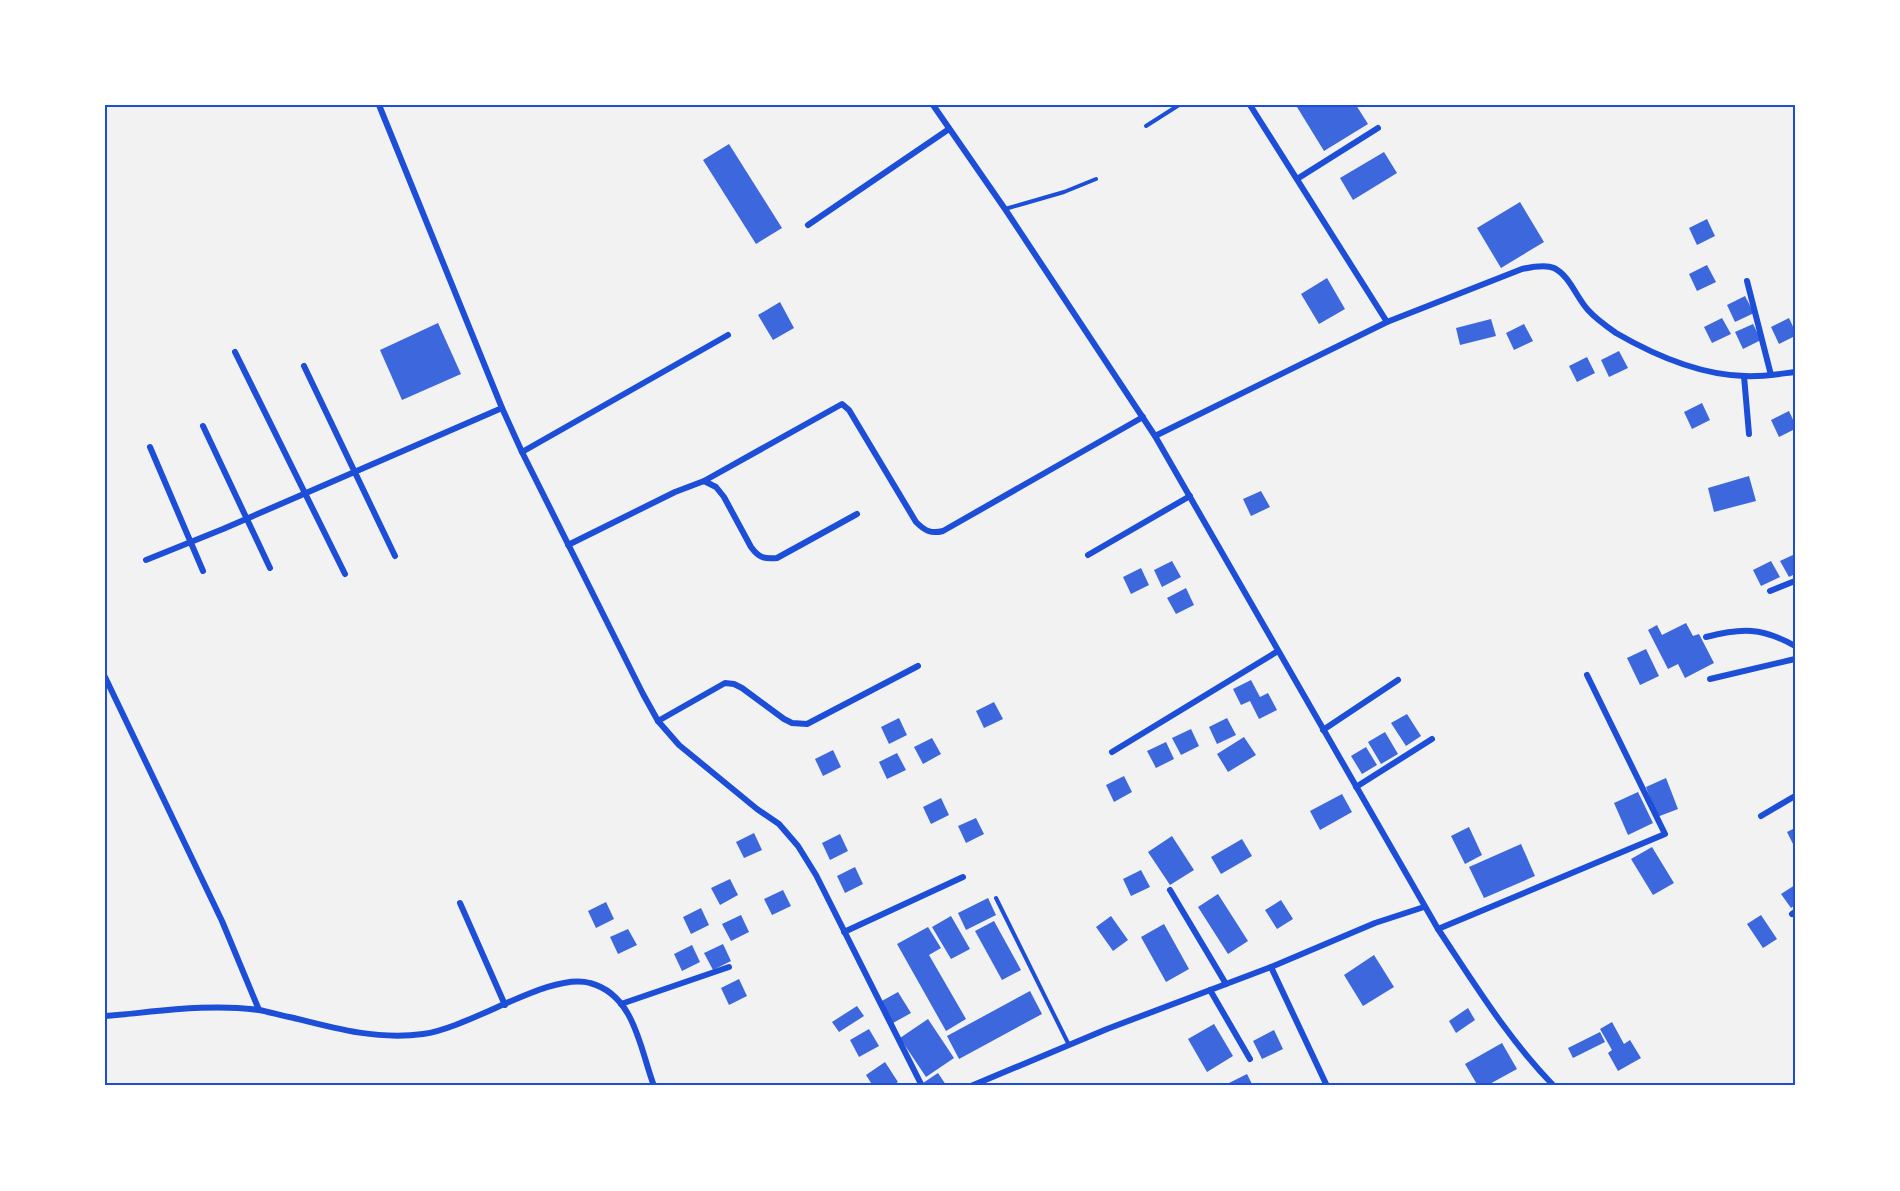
<svg xmlns="http://www.w3.org/2000/svg" width="1900" height="1191" viewBox="0 0 1900 1191" font-family="'Alegreya Sans',sans-serif">
<style>
.building{fill:#3d67dc}
.lines{fill:none;stroke-linecap:round;stroke-linejoin:round}
.service{stroke:#1d4ed8;stroke-width:4}
.minor{stroke:#1d4ed8;stroke-width:6}
.neatline{fill:none;stroke:#1d4ed8;stroke-width:2}
</style>
<rect width="100%" height="100%" fill="#f2f2f2"/>
<g class="building">
<path d="M 1301,105 L 1356,105 L 1368,124 L 1324,151 L 1297,107 Z"/>
<path d="M 729,144 L 782,228 L 756,244 L 703,160 Z"/>
<path d="M 1384,152 L 1397,173 L 1353,200 L 1340,178 Z"/>
<path d="M 1520,202 L 1544,242 L 1501,268 L 1477,228 Z"/>
<path d="M 1707,219 L 1715,236 L 1697,245 L 1689,228 Z"/>
<path d="M 1707,265 L 1716,282 L 1697,291 L 1689,274 Z"/>
<path d="M 1327,278 L 1345,309 L 1319,324 L 1301,294 Z"/>
<path d="M 1745,296 L 1754,313 L 1735,322 L 1727,305 Z"/>
<path d="M 780,302 L 794,328 L 773,340 L 758,315 Z"/>
<path d="M 1722,318 L 1731,334 L 1712,343 L 1704,327 Z"/>
<path d="M 1789,318 L 1795,331 L 1795,336 L 1779,344 L 1771,327 Z"/>
<path d="M 1491,319 L 1496,336 L 1460,345 L 1456,328 Z"/>
<path d="M 438,323 L 461,374 L 402,400 L 380,350 Z"/>
<path d="M 1524,324 L 1533,341 L 1514,350 L 1506,333 Z"/>
<path d="M 1753,324 L 1761,340 L 1743,349 L 1735,332 Z"/>
<path d="M 1619,351 L 1628,368 L 1609,377 L 1601,360 Z"/>
<path d="M 1587,357 L 1595,373 L 1577,382 L 1569,366 Z"/>
<path d="M 1702,403 L 1710,420 L 1692,429 L 1684,412 Z"/>
<path d="M 1789,411 L 1795,424 L 1795,429 L 1779,437 L 1771,420 Z"/>
<path d="M 1749,476 L 1756,501 L 1714,512 L 1708,488 Z"/>
<path d="M 1261,491 L 1270,507 L 1251,516 L 1243,499 Z"/>
<path d="M 1795,554 L 1795,574 L 1789,577 L 1780,561 Z"/>
<path d="M 1172,561 L 1181,577 L 1162,587 L 1154,570 Z"/>
<path d="M 1771,561 L 1780,577 L 1761,586 L 1753,570 Z"/>
<path d="M 1141,568 L 1149,585 L 1131,594 L 1123,577 Z"/>
<path d="M 1186,588 L 1194,605 L 1176,614 L 1167,598 Z"/>
<path d="M 1686,623 L 1693,636 L 1699,634 L 1714,663 L 1685,678 L 1678,664 L 1668,669 L 1648,630 L 1657,625 L 1662,635 Z"/>
<path d="M 1646,649 L 1659,676 L 1640,685 L 1627,658 Z"/>
<path d="M 1251,680 L 1260,697 L 1268,693 L 1277,710 L 1259,719 L 1250,701 L 1241,705 L 1233,689 Z"/>
<path d="M 994,702 L 1003,719 L 984,728 L 976,711 Z"/>
<path d="M 1407,714 L 1421,736 L 1406,746 L 1391,723 Z"/>
<path d="M 899,718 L 907,735 L 889,744 L 881,727 Z"/>
<path d="M 1227,718 L 1236,735 L 1217,744 L 1209,727 Z"/>
<path d="M 1191,729 L 1199,746 L 1181,755 L 1172,738 Z"/>
<path d="M 1385,732 L 1398,754 L 1381,764 L 1368,742 Z"/>
<path d="M 1244,737 L 1256,755 L 1228,772 L 1217,754 Z"/>
<path d="M 932,738 L 941,754 L 923,764 L 914,747 Z"/>
<path d="M 1166,742 L 1174,759 L 1156,768 L 1147,751 Z"/>
<path d="M 1366,747 L 1377,765 L 1362,774 L 1351,756 Z"/>
<path d="M 833,750 L 841,767 L 823,776 L 815,759 Z"/>
<path d="M 897,753 L 906,770 L 887,779 L 879,762 Z"/>
<path d="M 1124,776 L 1132,792 L 1114,802 L 1106,785 Z"/>
<path d="M 1666,778 L 1678,809 L 1657,817 L 1646,787 Z"/>
<path d="M 1638,792 L 1653,823 L 1628,835 L 1614,803 Z"/>
<path d="M 1342,794 L 1352,812 L 1320,830 L 1310,811 Z"/>
<path d="M 941,798 L 949,815 L 931,824 L 923,807 Z"/>
<path d="M 976,818 L 984,834 L 966,843 L 958,826 Z"/>
<path d="M 1469,827 L 1482,855 L 1465,864 L 1451,836 Z"/>
<path d="M 1795,828 L 1795,848 L 1787,832 Z"/>
<path d="M 754,833 L 762,850 L 744,858 L 736,842 Z"/>
<path d="M 840,834 L 848,851 L 830,860 L 822,843 Z"/>
<path d="M 1172,836 L 1194,870 L 1170,885 L 1148,852 Z"/>
<path d="M 1242,839 L 1252,856 L 1221,874 L 1211,857 Z"/>
<path d="M 1521,844 L 1535,876 L 1484,898 L 1469,867 Z"/>
<path d="M 1652,847 L 1674,883 L 1653,895 L 1631,859 Z"/>
<path d="M 855,867 L 863,884 L 845,893 L 837,876 Z"/>
<path d="M 1141,870 L 1150,887 L 1131,896 L 1123,879 Z"/>
<path d="M 730,879 L 738,895 L 720,905 L 711,888 Z"/>
<path d="M 1795,885 L 1795,905 L 1791,908 L 1781,894 Z"/>
<path d="M 783,890 L 791,906 L 772,915 L 764,899 Z"/>
<path d="M 1218,894 L 1248,941 L 1228,954 L 1198,907 Z"/>
<path d="M 988,898 L 996,915 L 966,930 L 958,913 Z"/>
<path d="M 1281,900 L 1293,919 L 1277,929 L 1265,910 Z"/>
<path d="M 606,902 L 614,919 L 596,928 L 588,911 Z"/>
<path d="M 701,908 L 709,925 L 691,934 L 683,917 Z"/>
<path d="M 741,915 L 749,932 L 731,941 L 722,924 Z"/>
<path d="M 1761,915 L 1777,939 L 1763,948 L 1747,924 Z"/>
<path d="M 951,916 L 970,949 L 951,959 L 932,927 Z"/>
<path d="M 1111,916 L 1128,940 L 1113,951 L 1096,927 Z"/>
<path d="M 994,921 L 1021,970 L 1002,980 L 975,931 Z"/>
<path d="M 1164,924 L 1189,969 L 1166,982 L 1141,937 Z"/>
<path d="M 928,927 L 941,948 L 929,955 L 966,1019 L 946,1031 L 897,944 Z"/>
<path d="M 628,929 L 637,945 L 618,954 L 610,937 Z"/>
<path d="M 723,944 L 731,961 L 713,970 L 704,953 Z"/>
<path d="M 692,945 L 700,962 L 682,971 L 674,954 Z"/>
<path d="M 1374,955 L 1394,987 L 1363,1006 L 1344,975 Z"/>
<path d="M 739,979 L 747,996 L 729,1005 L 721,988 Z"/>
<path d="M 1030,991 L 1042,1014 L 959,1059 L 947,1036 Z"/>
<path d="M 898,992 L 911,1013 L 893,1023 L 880,1002 Z"/>
<path d="M 857,1006 L 864,1016 L 839,1032 L 832,1022 Z"/>
<path d="M 1468,1008 L 1475,1020 L 1456,1033 L 1449,1021 Z"/>
<path d="M 928,1019 L 954,1058 L 926,1077 L 900,1038 Z"/>
<path d="M 1612,1022 L 1624,1044 L 1630,1040 L 1641,1058 L 1618,1071 L 1608,1053 L 1612,1050 L 1600,1029 Z"/>
<path d="M 1214,1024 L 1233,1056 L 1207,1072 L 1188,1039 Z"/>
<path d="M 869,1029 L 879,1046 L 859,1057 L 850,1040 Z"/>
<path d="M 1274,1030 L 1283,1049 L 1262,1059 L 1253,1041 Z"/>
<path d="M 1600,1032 L 1605,1042 L 1573,1058 L 1568,1048 Z"/>
<path d="M 1502,1043 L 1517,1069 L 1486,1086 L 1478,1086 L 1465,1064 Z"/>
<path d="M 885,1062 L 898,1082 L 891,1086 L 873,1086 L 866,1075 Z"/>
<path d="M 938,1073 L 946,1085 L 925,1086 L 923,1083 Z"/>
<path d="M 1247,1074 L 1253,1086 L 1223,1086 Z"/>
</g>
<g class="lines">
<g class="service">
<path d="M 1146,126 L 1179,105"/>
<path d="M 1005,209 L 1064,192 L 1096,179"/>
<path d="M 996,898 L 1069,1045"/>
</g>
<g class="minor">
<path d="M 379,105 L 502,408 L 522,452 L 643,694 L 658,721 L 679,745 L 757,809 L 779,824 L 798,846 L 816,875 L 922,1086"/>
<path d="M 933,105 L 1005,209 L 1155,436 L 1438,929 C 1474,983 1508,1039 1554,1086"/>
<path d="M 1250,105 L 1387,322 L 1522,269 C 1531,267 1545,264 1554,268 C 1570,276 1576,297 1588,310 C 1596,319 1606,326 1616,333 C 1654,355 1701,375 1745,376 C 1762,377 1779,374 1795,372"/>
<path d="M 1297,179 L 1378,128"/>
<path d="M 808,225 L 949,129"/>
<path d="M 1747,281 L 1771,375"/>
<path d="M 235,352 L 345,574"/>
<path d="M 304,366 L 395,556"/>
<path d="M 1744,376 L 1749,434"/>
<path d="M 203,426 L 270,568"/>
<path d="M 1155,436 L 1387,322"/>
<path d="M 150,447 L 203,571"/>
<path d="M 522,452 L 728,335"/>
<path d="M 704,481 L 842,404 L 849,410 L 916,522 C 925,531 931,534 943,531 L 1143,417"/>
<path d="M 568,545 L 675,492 L 704,481 L 716,487 L 724,497 L 751,547 C 759,558 764,559 777,558 L 857,514"/>
<path d="M 1088,555 L 1190,496"/>
<path d="M 146,560 L 223,529 L 502,408"/>
<path d="M 1770,591 L 1795,581"/>
<path d="M 1706,637 C 1741,628 1762,627 1795,646"/>
<path d="M 105,677 L 222,921 L 259,1010"/>
<path d="M 1710,679 L 1795,659"/>
<path d="M 658,721 L 725,683 L 734,684 L 742,688 L 784,719 L 792,723 L 807,724 L 918,666"/>
<path d="M 1323,730 L 1398,680"/>
<path d="M 1112,752 L 1278,651"/>
<path d="M 1356,787 L 1432,739"/>
<path d="M 1761,816 L 1795,796"/>
<path d="M 1170,890 L 1226,984"/>
<path d="M 460,903 L 505,1005"/>
<path d="M 1792,914 L 1795,912"/>
<path d="M 1438,929 L 1665,834 L 1587,675"/>
<path d="M 844,932 L 963,877"/>
<path d="M 1271,967 L 1327,1086"/>
<path d="M 1210,990 L 1250,1059"/>
<path d="M 621,1004 L 729,967"/>
<path d="M 105,1016 C 156,1012 208,1003 259,1010 C 270,1012 282,1016 294,1018 C 337,1029 378,1040 423,1034 C 470,1028 551,971 590,983 C 635,995 640,1049 654,1086"/>
<path d="M 971,1086 L 1107,1029 L 1271,967 L 1375,923 L 1424,907"/>
</g>
</g>
<rect width="1900" height="1191" fill="none" stroke="#ffffff" stroke-width="213"/>
<rect x="106" y="106" width="1688" height="978" class="neatline"/>
</svg>
